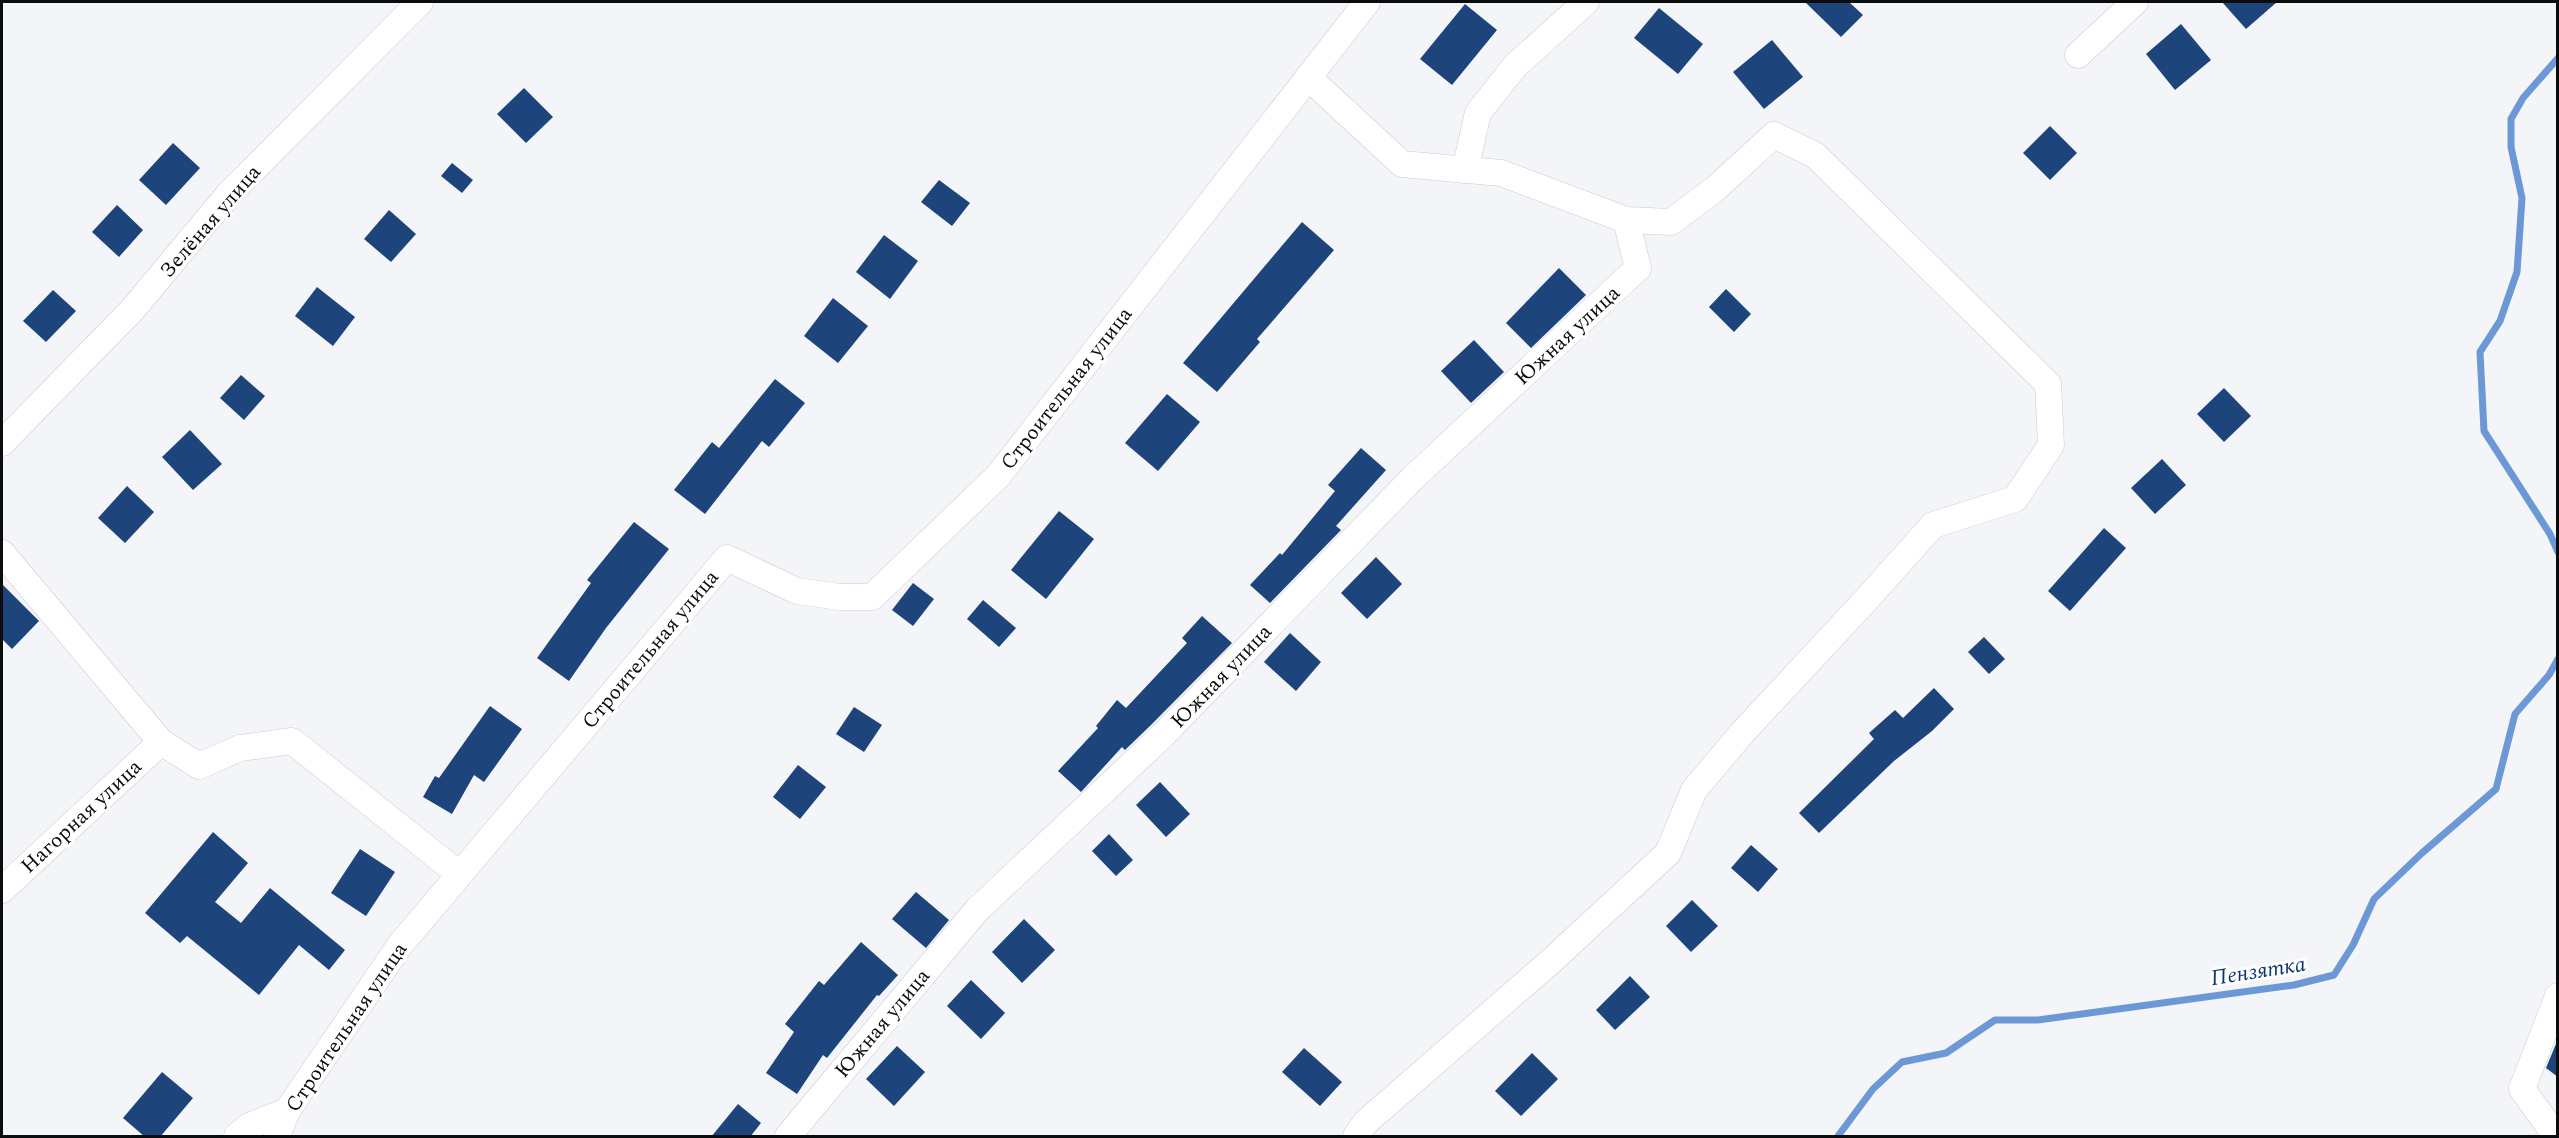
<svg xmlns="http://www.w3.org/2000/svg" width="2559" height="1138" viewBox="0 0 2559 1138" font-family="Spectral,serif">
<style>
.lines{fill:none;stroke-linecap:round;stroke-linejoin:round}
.stream{stroke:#6d98d6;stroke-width:7}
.building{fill:#1d447b}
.minor-casing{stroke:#c8cbce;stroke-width:27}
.minor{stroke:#fff;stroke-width:26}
.labels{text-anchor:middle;stroke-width:6;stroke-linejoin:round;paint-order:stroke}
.street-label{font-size:21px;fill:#0b0c0d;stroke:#fff}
.water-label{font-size:22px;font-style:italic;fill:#0c356d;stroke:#fff}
</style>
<rect width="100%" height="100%" fill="#f3f5f9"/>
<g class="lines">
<g class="stream">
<path d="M 2558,58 L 2523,98 L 2511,119 L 2511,147 L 2522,198 L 2517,272 L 2500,321 L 2480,352 L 2484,431 L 2550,534 L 2558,552"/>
<path d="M 1838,1136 L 1873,1089 L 1902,1062 L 1946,1053 L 1995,1020 L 2038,1020 L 2294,985 L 2334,975 L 2353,945 L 2374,899 L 2422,853 L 2496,789 L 2515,714 L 2549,675 L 2558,659"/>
</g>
</g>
<g class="building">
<path d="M 1805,2 L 1849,2 L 1863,15 L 1841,37 Z"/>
<path d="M 2222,2 L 2277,2 L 2246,29 Z"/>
<path d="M 1465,4 L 1497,30 L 1452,85 L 1420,59 Z"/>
<path d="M 1659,8 L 1703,44 L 1678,74 L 1634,38 Z"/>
<path d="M 2181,24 L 2211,60 L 2175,90 L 2146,54 Z"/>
<path d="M 1772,40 L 1803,77 L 1764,109 L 1733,72 Z"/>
<path d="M 524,88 L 553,117 L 526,143 L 497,114 Z"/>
<path d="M 2050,126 L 2077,153 L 2050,180 L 2023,153 Z"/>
<path d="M 173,143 L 200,168 L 166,205 L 139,180 Z"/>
<path d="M 452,163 L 473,180 L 462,193 L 441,176 Z"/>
<path d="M 939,180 L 970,203 L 952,226 L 921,202 Z"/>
<path d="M 117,205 L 143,230 L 119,257 L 92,232 Z"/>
<path d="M 389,210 L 416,234 L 391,262 L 364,239 Z"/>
<path d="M 1302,222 L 1334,250 L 1257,339 L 1260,342 L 1217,392 L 1183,363 Z"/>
<path d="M 884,235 L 918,261 L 890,299 L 856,272 Z"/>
<path d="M 1559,268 L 1586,295 L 1531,348 L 1506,323 Z"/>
<path d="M 317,287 L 355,317 L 333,346 L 295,316 Z"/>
<path d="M 1726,289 L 1751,314 L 1734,332 L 1709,307 Z"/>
<path d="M 53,290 L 76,311 L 46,342 L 23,321 Z"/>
<path d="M 833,298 L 868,326 L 838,363 L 804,336 Z"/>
<path d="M 1474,340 L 1504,372 L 1471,403 L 1441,371 Z"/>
<path d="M 241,375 L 265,396 L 244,420 L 220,398 Z"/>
<path d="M 775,379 L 805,403 L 769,447 L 762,441 L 705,514 L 674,490 L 712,442 L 719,448 Z"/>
<path d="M 2224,388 L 2251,416 L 2224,442 L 2197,414 Z"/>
<path d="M 1167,394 L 1200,422 L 1158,471 L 1125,443 Z"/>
<path d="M 190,430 L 222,464 L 193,490 L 162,457 Z"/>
<path d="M 1361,448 L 1386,470 L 1336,526 L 1341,530 L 1270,603 L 1250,585 L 1280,553 L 1282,555 L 1335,491 L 1328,485 Z"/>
<path d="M 2162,459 L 2186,485 L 2155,514 L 2131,488 Z"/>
<path d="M 127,486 L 154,512 L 125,543 L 98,518 Z"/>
<path d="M 1059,511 L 1094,539 L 1046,599 L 1011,570 Z"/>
<path d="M 634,522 L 669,549 L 606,628 L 569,681 L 537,658 L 591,583 L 587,580 Z"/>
<path d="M 2104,528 L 2126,548 L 2070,611 L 2048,591 Z"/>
<path d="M 1376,557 L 1402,584 L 1367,619 L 1341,593 Z"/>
<path d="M 913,583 L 934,599 L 913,626 L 892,610 Z"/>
<path d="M 2,584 L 39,621 L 12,649 L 2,639 Z"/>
<path d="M 983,600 L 1016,628 L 999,647 L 967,619 Z"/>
<path d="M 1202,616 L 1232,643 L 1151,725 L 1125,750 L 1122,747 L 1081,792 L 1058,771 L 1098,728 L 1096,726 L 1117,700 L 1126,708 L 1187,643 L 1182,638 Z"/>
<path d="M 1290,633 L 1321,662 L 1296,691 L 1264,662 Z"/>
<path d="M 1984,637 L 2005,659 L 1989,674 L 1968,652 Z"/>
<path d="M 1934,688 L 1954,709 L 1932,731 L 1894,761 L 1819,833 L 1799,813 L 1874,739 L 1869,733 L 1895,710 L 1903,718 Z"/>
<path d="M 490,706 L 522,729 L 484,782 L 474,775 L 452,814 L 423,797 L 435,776 L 439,778 Z"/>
<path d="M 854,707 L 882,725 L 864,752 L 836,734 Z"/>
<path d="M 798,765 L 826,787 L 800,819 L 773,797 Z"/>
<path d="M 1160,782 L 1190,814 L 1166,837 L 1136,805 Z"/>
<path d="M 213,832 L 248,863 L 215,902 L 241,923 L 270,888 L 345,950 L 329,970 L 299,945 L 259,995 L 187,936 L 180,943 L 145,913 Z"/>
<path d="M 1109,834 L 1133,860 L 1116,876 L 1092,851 Z"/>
<path d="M 1751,845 L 1778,869 L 1758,892 L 1731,868 Z"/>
<path d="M 360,849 L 395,872 L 366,916 L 331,893 Z"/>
<path d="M 916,892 L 949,920 L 926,948 L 892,919 Z"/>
<path d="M 1692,900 L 1718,926 L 1691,952 L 1666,926 Z"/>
<path d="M 1024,919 L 1055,950 L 1022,983 L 992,952 Z"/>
<path d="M 861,942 L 898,975 L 879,996 L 877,995 L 827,1058 L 823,1055 L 797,1094 L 766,1073 L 794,1032 L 785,1024 L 819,981 L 824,985 Z"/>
<path d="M 1630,976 L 1650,997 L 1615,1030 L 1596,1010 Z"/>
<path d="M 971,980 L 1005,1013 L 981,1039 L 947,1006 Z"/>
<path d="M 2558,1039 L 2558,1077 L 2546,1068 Z"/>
<path d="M 897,1046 L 925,1072 L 894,1106 L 866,1079 Z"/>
<path d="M 1304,1048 L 1342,1082 L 1320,1106 L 1282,1072 Z"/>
<path d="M 1532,1053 L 1558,1079 L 1521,1116 L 1495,1091 Z"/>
<path d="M 162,1072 L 193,1098 L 160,1137 L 145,1137 L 123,1118 Z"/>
<path d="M 738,1104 L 761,1123 L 750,1137 L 711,1137 Z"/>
</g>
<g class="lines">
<g class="minor-casing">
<g id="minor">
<path d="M 2078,55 L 2135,2"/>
<path d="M 1308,77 L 1402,164 L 1501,173 L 1626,220 L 1671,222 L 1715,189 L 1774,135 L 1815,155 L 2048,384 L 2051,445 L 2015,499 L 1933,525 L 1865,601 L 1743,732 L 1694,790 L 1668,853 L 1550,962 L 1366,1122 L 1356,1136"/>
<path d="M 1465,170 L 1478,113 L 1515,66 L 1586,2"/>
<path d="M 2,443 L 133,309 L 228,195 L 420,2"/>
<path d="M 2,553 L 161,742 L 199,766 L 240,748 L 292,741 L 459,874"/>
<path d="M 2,890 L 161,742"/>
<path d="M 237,1136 L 249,1126 L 287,1111"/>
<path d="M 277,1136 L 287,1111 L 400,945 L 727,558 L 797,591 L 840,597 L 872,597 L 998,476 L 1367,2"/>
<path d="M 788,1136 L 977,910 L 1162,736 L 1413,478 L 1638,268 L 1626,220"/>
<path d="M 2556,1136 L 2522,1089 L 2558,996"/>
</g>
</g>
<use href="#minor" class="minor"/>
</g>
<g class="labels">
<g class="street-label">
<text transform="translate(210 221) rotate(-49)" y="7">Зелёная улица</text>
<text transform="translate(1567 335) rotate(-43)" y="7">Южная улица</text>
<text transform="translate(1066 388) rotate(-52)" y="7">Строительная улица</text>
<text transform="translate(650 649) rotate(-50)" y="7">Строительная улица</text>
<text transform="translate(1221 676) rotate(-46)" y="7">Южная улица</text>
<text transform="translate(81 816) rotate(-43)" y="7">Нагорная улица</text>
<text transform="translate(882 1023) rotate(-50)" y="7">Южная улица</text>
<text transform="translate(346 1027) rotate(-56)" y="7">Строительная улица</text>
</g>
<g class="water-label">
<text transform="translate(2258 970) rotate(-9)" y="8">Пензятка</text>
</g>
</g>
<rect width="2559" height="1138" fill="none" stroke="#0b0c0d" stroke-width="6"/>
</svg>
